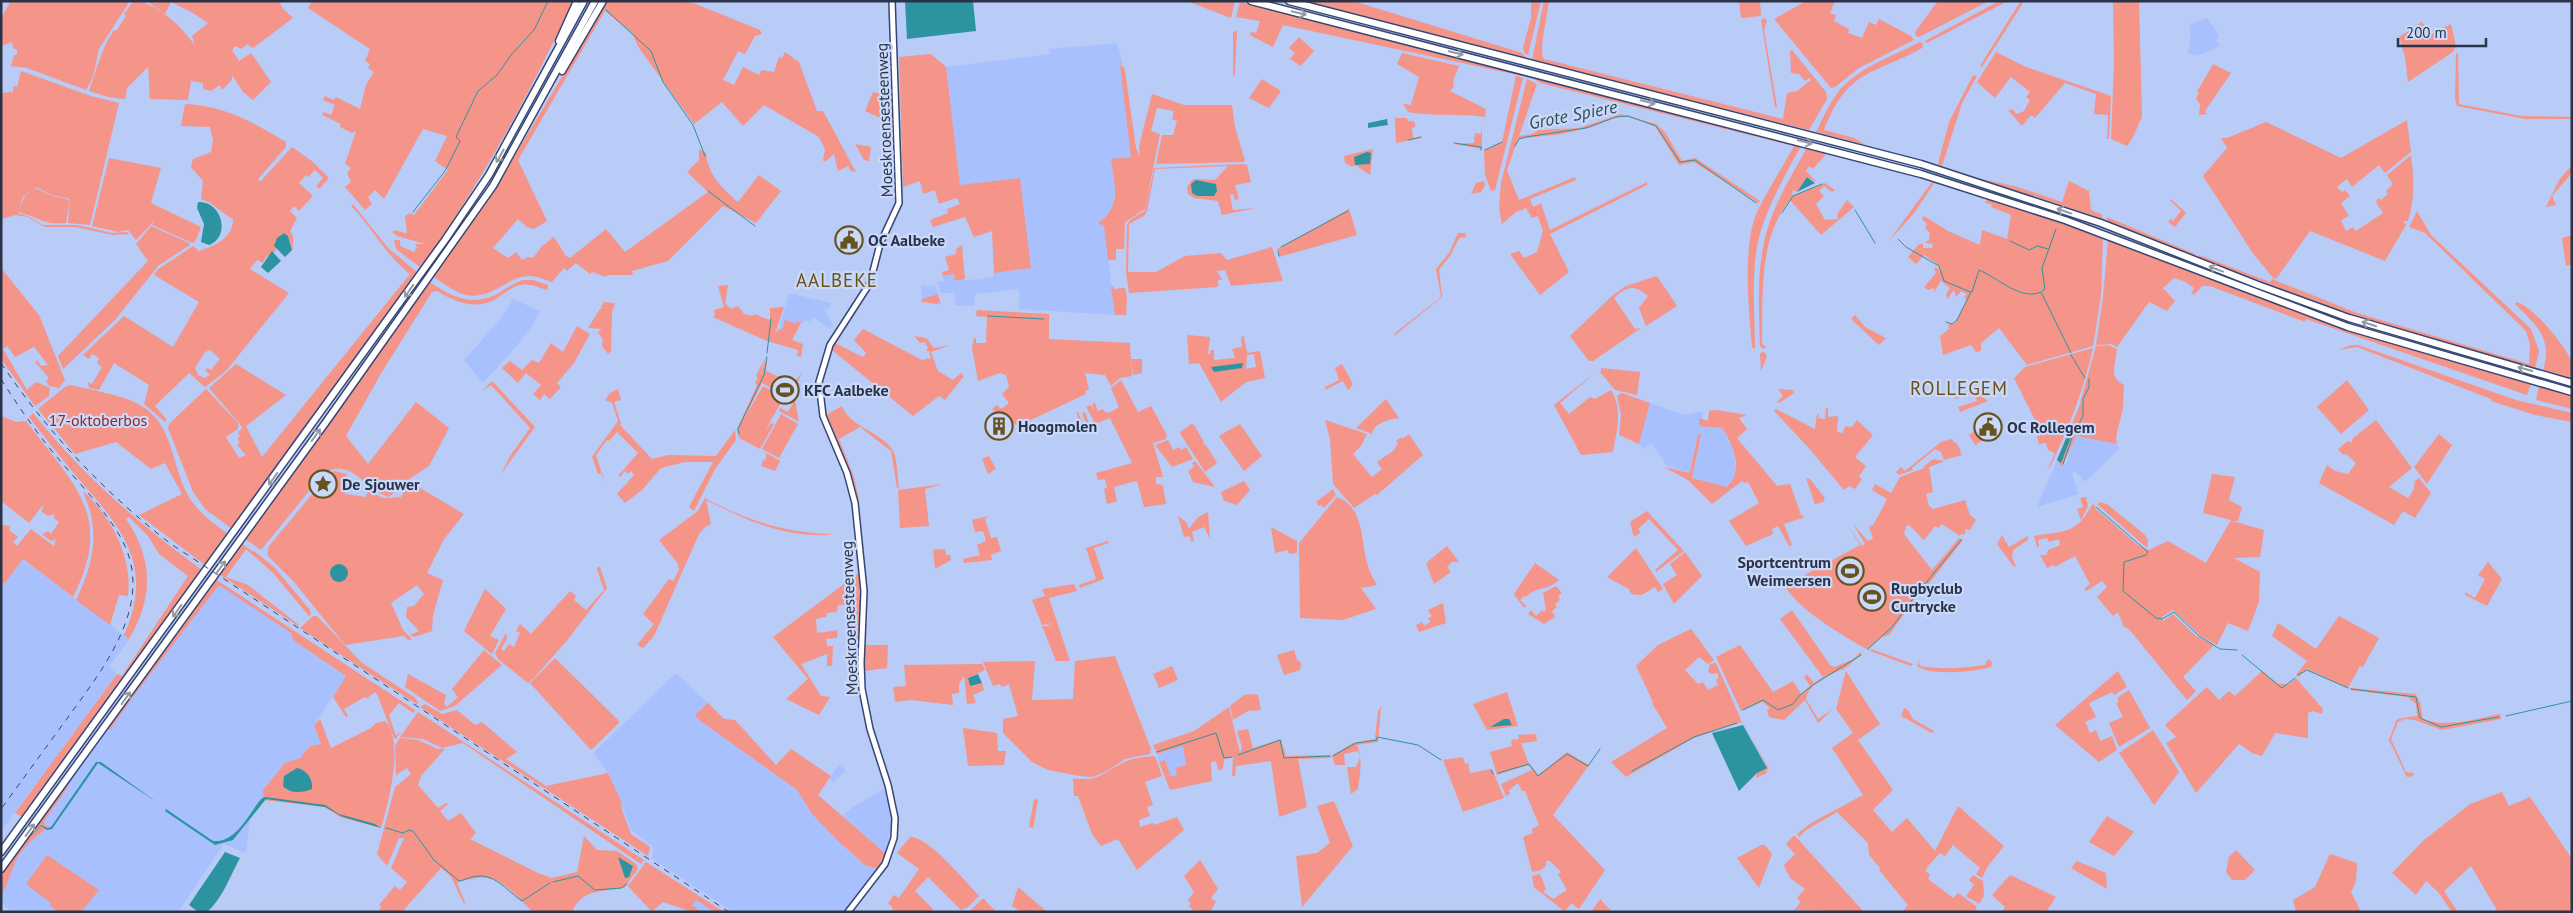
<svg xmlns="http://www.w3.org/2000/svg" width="2573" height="913" viewBox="0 0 2573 913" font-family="'PT Sans',sans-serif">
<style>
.built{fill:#a8c1fe}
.green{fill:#f59489;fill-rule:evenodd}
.water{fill:#2c94a1}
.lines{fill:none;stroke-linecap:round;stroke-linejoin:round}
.stream{stroke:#2c94a1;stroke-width:1}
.major-casing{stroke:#364775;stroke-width:8}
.highway-casing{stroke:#364775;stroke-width:9}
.major{stroke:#fff;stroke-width:5}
.highway{stroke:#fff;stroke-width:6}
.rail{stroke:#3b455d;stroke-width:1;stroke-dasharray:6 6;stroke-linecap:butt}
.oneway{stroke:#9499a4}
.labels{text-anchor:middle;stroke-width:4.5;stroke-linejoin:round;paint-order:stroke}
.street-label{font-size:16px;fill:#2a3348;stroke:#cad8f9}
.poi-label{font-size:16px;font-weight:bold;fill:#2a3348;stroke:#cad8f9;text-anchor:start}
.park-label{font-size:16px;fill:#962622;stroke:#cad8f9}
.water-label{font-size:18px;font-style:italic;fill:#304f53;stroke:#cad8f9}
.quarter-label{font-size:19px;letter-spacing:1px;fill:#695218;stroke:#cad8f9}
</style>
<rect width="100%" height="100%" fill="#b9cbf7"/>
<g class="built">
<path d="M 2207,18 L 2219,35 L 2216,40 L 2220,46 L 2197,56 L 2188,53 L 2191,31 L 2189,25 Z"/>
<path d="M 1117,43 L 1123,66 L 1120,66 L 1131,157 L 1114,194 L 1115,205 L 1112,211 L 1099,223 L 1104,226 L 1115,315 L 1019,309 L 1019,289 L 975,294 L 974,306 L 955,305 L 955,293 L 941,293 L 937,282 L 944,281 L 943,276 L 954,274 L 955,281 L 979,279 L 993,277 L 994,273 L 1031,268 L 960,186 L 946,67 L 1050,54 L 1049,49 Z"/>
<path d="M 921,285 L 935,286 L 938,294 L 922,299 Z"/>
<path d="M 789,293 L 831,303 L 830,308 L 824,310 L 833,325 L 830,329 L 813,317 L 809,322 L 806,320 L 804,323 L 802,321 L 782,330 L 779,329 Z"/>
<path d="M 513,299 L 540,311 L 532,326 L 514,349 L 483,383 L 464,360 L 502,317 Z"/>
<path d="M 1650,403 L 1684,415 L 1703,411 L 1702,418 L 1700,418 L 1707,427 L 1722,428 L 1734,453 L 1736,469 L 1735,479 L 1727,487 L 1692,478 L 1701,436 L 1699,435 L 1690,473 L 1667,466 L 1652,443 L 1644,449 L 1639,444 Z"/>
<path d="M 2075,436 L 2117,444 L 2119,449 L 2085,482 L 2075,472 L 2072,474 L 2079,494 L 2037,507 L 2057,460 L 2066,464 Z"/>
<path d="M 22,559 L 129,639 L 109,667 L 117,674 L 1,831 L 1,581 L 5,583 Z"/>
<path d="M 216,581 L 291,633 L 293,640 L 346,676 L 314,725 L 321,744 L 300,758 L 263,800 L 250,819 L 246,853 L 224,844 L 178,912 L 12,912 L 1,903 L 1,876 Z"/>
<path d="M 676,673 L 708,703 L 696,715 L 699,720 L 797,790 L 812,814 L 839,842 L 865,865 L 877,869 L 844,912 L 733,912 L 651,858 L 654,850 L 652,846 L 632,831 L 608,773 L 593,753 Z"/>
<path d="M 1183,745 L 1186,766 L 1175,769 L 1177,775 L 1171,778 L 1165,760 L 1159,762 L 1157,754 Z"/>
<path d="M 839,765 L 846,770 L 834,782 L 829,779 Z"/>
<path d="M 886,788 L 892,819 L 886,854 L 843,816 L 853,807 Z"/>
<path d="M 696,900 L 715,912 L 701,912 L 691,905 Z"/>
</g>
<g class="green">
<path d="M 11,1 L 130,1 L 99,49 L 93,77 L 86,90 L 27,68 L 11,66 L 14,55 L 17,55 L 17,50 L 13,48 L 12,42 L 1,46 L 1,18 Z"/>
<path d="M 133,1 C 155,1 184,28 195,46 L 192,36 L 208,23 L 193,13 L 171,2 L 165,14 L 147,1 L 279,1 L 283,9 L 293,18 L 253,48 L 247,44 L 242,49 L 235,46 L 232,50 L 239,61 L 251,53 L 271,82 L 253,100 L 243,92 L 232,75 L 232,80 L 222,90 L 220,85 L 211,91 L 203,89 L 203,83 L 191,81 L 188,100 L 150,99 L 148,67 L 127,88 L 125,99 L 108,97 L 89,91 C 97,69 101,49 114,30 L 116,31 L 126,16 L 124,14 Z"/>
<path d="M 312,1 L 573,1 C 529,96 481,182 421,268 L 396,249 L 394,240 L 400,240 L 400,246 L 414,252 L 417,247 L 415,244 L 425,244 L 397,236 L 392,232 L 396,230 L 407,234 L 405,216 L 410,213 L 414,215 L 448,170 L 435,161 L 447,136 L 423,129 L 384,199 L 375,190 L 368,197 L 372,204 L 365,210 L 345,187 L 351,182 L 347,173 L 351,168 L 345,164 L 356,131 L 352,133 L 340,127 L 341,124 L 322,115 L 324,112 L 331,115 L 335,105 L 323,100 L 325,96 L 334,100 L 336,97 L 360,109 L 366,85 L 374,72 L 368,68 L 370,64 L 365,61 L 370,49 L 308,8 Z"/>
<path d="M 607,1 L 681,1 L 696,4 L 760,30 L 762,34 L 755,36 L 745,54 L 738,51 L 723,80 L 734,85 L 743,67 L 759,75 L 762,70 L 774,72 L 779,57 L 782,58 L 785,52 L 799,62 L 817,111 L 823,111 L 856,172 L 851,171 L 848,166 L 838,171 L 834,154 L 826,161 L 823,161 L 825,149 L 819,137 L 764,105 L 743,126 L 722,102 L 694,124 L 639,48 L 632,33 L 605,11 L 518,160 L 547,221 L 534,229 L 527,227 L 518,219 L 493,248 L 508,258 L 516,252 L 522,260 L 528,257 L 533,258 L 542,246 L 554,237 L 566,256 L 570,258 L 606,229 L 625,252 L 708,192 L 687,172 L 699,160 L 699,149 L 706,153 C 708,175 722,188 738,202 L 759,175 L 781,191 L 756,223 L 723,206 L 668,261 L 632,271 L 633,275 L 607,275 L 606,277 L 592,272 L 590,274 L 576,263 L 567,271 L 564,268 L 552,282 C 545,280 537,276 530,276 C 520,276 512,280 504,285 C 473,303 462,297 434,277 L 504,174 Z"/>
<path d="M 1187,1 L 1235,1 L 1231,18 Z"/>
<path d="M 1301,1 L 1353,1 L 1522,53 L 1527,59 Z"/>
<path d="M 1531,1 L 1541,1 L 1528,55 L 1524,53 L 1523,48 L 1531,18 Z"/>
<path d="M 1544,1 L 1549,1 C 1548,13 1538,52 1544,59 L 1783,119 L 1787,93 L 1797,91 L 1811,80 L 1809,78 L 1805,81 L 1799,74 L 1791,73 L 1790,51 L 1792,50 L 1826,92 L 1827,99 L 1809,130 L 1532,60 Z"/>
<path d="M 1739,1 L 1760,1 L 1761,16 L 1741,18 Z"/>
<path d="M 1806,1 L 1835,1 L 1830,13 L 1836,15 L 1834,21 L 1849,29 L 1848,33 L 1862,38 L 1869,22 L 1876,25 L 1879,19 L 1911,36 L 1914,40 L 1859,68 L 1835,87 L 1831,88 L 1774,19 Z"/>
<path d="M 1938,1 L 1989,1 L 1919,37 L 1916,36 L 1915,32 Z"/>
<path d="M 1999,1 L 2008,1 L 1927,43 L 1925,41 Z"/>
<path d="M 2113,1 L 2139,1 L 2142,117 L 2133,137 L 2127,146 L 2111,139 L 2114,62 Z"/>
<path d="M 1240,2 L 1520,73 L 1523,76 L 1283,25 L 1273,47 L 1250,35 L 1251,32 L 1256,33 L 1260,21 L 1236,17 Z"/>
<path d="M 2020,2 L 2023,3 L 1982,67 L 1980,66 Z"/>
<path d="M 1765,18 L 1767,21 L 1764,29 L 1777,107 L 1775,107 L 1761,20 Z"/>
<path d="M 2422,22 L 2430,35 L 2451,24 L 2456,46 L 2453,52 L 2408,82 L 2405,57 L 2399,37 Z"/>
<path d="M 1237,31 L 1235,75 L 1233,76 L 1233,32 Z"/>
<path d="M 1299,37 L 1314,51 L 1301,66 L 1290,59 L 1295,53 L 1289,48 Z"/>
<path d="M 1920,42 L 1923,44 L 1922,48 C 1874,75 1848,68 1824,130 L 1854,138 L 1866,145 L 1816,132 C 1822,120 1828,106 1836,95 C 1854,69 1893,56 1920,42 Z"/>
<path d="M 1996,52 L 2026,67 L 2111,96 L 2109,139 L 2107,139 L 2108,115 L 2094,114 L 2096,94 L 2065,83 L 2035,118 L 2031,115 L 2022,126 L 2008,110 L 2013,110 L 2017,114 L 2024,111 L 2030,100 L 2026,97 L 2030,92 L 2011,77 L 1995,98 L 1977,82 Z"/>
<path d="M 1402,53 L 1459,66 L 1453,81 L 1454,86 L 1450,91 L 1486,109 L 1485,117 C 1460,113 1434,117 1408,112 L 1403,104 L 1411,105 L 1419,77 L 1397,64 Z"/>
<path d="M 2456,53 L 2458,54 L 2459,104 L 2521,116 L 2572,117 L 2572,119 L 2525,119 L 2457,106 L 2455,98 Z"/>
<path d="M 931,54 L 946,67 L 960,185 L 1020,178 L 1031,268 L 994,273 L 992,231 L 974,237 L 965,217 L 933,227 L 930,220 L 948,213 L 947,209 L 960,204 L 957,198 L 939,204 L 935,190 L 923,194 L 920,181 L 903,187 L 899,57 Z"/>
<path d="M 2213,64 L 2231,73 L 2205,111 L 2207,114 L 2199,115 L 2200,104 L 2196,99 L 2199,93 L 2197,92 Z"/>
<path d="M 1120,66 L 1123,66 L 1125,71 L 1136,148 L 1140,157 L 1139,146 L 1152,94 L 1184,105 L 1232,105 L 1235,127 L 1245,161 L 1243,162 L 1156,164 L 1162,135 L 1173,135 L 1177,121 L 1172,119 L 1174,111 L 1157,108 L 1151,131 L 1160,134 L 1145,209 L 1125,222 L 1124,249 L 1116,249 L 1116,260 L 1108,260 L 1104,226 L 1098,223 C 1123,206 1114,185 1111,159 L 1131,157 Z"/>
<path d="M 21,71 L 91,96 L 119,103 L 90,225 L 68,223 L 70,199 L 51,195 L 36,187 L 23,197 L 18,213 L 30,217 L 43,225 L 77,225 L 112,233 L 127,232 L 129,234 L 113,235 L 75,227 L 45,227 L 28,217 L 16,215 L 1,219 L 1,93 L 13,92 L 13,86 L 17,87 Z"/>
<path d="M 1529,75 L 1802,144 C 1788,170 1773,196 1763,224 C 1749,263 1755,308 1755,349 L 1752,347 C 1749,309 1741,239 1760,206 C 1770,187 1783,166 1794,146 L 1540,83 Z"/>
<path d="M 1973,75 L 1977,76 L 1962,103 L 1942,166 L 1938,164 L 1949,122 Z"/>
<path d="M 1516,76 L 1523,78 L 1495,190 L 1491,191 L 1485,175 L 1484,150 L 1502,142 Z"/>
<path d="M 1262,79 L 1281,91 L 1269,108 L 1249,98 Z"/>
<path d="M 1527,79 L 1537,84 L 1519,136 L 1532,134 L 1539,130 L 1579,128 L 1621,114 L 1656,124 L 1665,132 L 1682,161 L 1695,158 L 1760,201 L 1758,203 L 1694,162 L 1679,165 L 1655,126 L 1628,117 L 1617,117 L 1592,127 L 1562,134 L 1518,139 L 1507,170 L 1519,200 L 1575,177 L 1576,180 L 1530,199 L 1533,207 L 1541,203 L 1550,230 L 1647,182 L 1647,185 L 1550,234 L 1569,272 L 1540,295 L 1510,254 L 1519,251 L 1524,258 L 1537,252 L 1543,231 L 1538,216 L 1532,218 L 1526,208 L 1516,212 L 1502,224 L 1499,209 L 1500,206 L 1499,206 L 1501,183 Z"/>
<path d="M 873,92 L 892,97 L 894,138 L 882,136 L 887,121 L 865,111 Z"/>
<path d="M 185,104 C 226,106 252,122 286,142 L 286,147 L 258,179 L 260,182 L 292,147 L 313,162 L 329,178 L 319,189 L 316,186 L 323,178 L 315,170 L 308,177 L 306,175 L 299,183 L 313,196 L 299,211 L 294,206 L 290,211 L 297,218 L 290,231 L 293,236 L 293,250 L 288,236 L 284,233 L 275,242 L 276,251 L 266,257 L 263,263 L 257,260 L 250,269 L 289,293 L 226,371 L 205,387 L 189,373 L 155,406 L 167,420 L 165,422 L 144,404 L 149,385 L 114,363 L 99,390 L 89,388 L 88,382 L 92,384 L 102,367 L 97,363 L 99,358 L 92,354 L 89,359 L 83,355 L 124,316 L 173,347 L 199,302 L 154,275 L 157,270 L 193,246 L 199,251 C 214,246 233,239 233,219 C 220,212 214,203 201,199 L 203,181 L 191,167 L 193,159 L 211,152 L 213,140 L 210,127 L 181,126 ZM 210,350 L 220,359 L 211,370 L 208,368 L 205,370 L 210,375 L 204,378 L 198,375 L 195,368 L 205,352 Z"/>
<path d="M 1395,118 L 1407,118 L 1408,121 L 1413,121 L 1415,123 L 1415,127 L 1412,128 L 1413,138 L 1422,138 L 1396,143 Z"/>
<path d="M 2407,120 L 2411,152 L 2385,173 L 2379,165 L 2352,187 L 2347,179 L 2337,187 L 2342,192 L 2345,190 L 2350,196 L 2341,203 L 2349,216 L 2341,220 L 2346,231 L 2353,227 L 2356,231 L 2383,213 L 2376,202 L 2378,198 L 2381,200 L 2388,194 L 2386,191 L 2393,184 L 2387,175 L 2411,155 C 2414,179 2415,198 2408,221 L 2403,221 L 2406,225 L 2385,261 L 2310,231 L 2276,279 L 2273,278 L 2252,252 L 2203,176 L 2227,148 L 2221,138 L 2227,138 L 2266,122 L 2341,158 Z"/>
<path d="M 1482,127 L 1482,149 L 1454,144 L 1474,143 L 1475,133 L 1481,134 Z"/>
<path d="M 855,144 L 871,147 L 869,161 L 864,160 Z"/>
<path d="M 1807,147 L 1828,152 L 1813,169 L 1809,166 L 1806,171 L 1817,182 L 1807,177 L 1797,192 L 1793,190 L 1792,194 L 1794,195 L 1825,183 L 1835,190 L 1832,192 L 1824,186 L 1819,191 L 1824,196 L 1816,204 L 1825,220 L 1837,219 L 1838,213 L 1847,200 L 1854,207 L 1821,235 L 1790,200 C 1758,239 1763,296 1762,344 L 1766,347 L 1763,349 L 1760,346 C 1759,308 1756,268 1767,231 C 1775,201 1793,174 1807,147 Z"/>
<path d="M 1373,149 L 1370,175 L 1355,165 L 1352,167 L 1345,163 L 1344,156 Z"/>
<path d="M 109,158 L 161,168 L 151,203 L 201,227 L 195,242 L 192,243 L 152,225 L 155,220 L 136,240 L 128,230 L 118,232 L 92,226 Z"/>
<path d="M 1242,164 L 1247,165 L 1251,182 L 1235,185 L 1239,199 L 1235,200 L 1233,194 L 1230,195 L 1233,210 L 1256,208 L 1222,215 L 1218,201 L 1194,198 L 1188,194 L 1187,187 L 1193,179 L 1215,180 L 1228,166 L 1155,169 L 1147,211 L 1144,216 L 1129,224 L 1128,272 L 1156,272 L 1185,256 L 1221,253 L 1227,260 L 1272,247 L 1283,281 L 1231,286 L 1225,270 L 1217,271 L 1222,280 L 1218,280 L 1218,287 L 1129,293 L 1126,272 L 1127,224 L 1131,219 L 1145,211 L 1154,168 Z"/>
<path d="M 2572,165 L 2572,173 L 2552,196 L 2556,205 L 2546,207 L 2559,180 Z"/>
<path d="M 1982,179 L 2018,187 L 2062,202 L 2069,181 L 2089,191 L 2091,210 L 2101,214 L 2103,219 Z"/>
<path d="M 1484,181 L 1485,186 L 1481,192 L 1471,194 L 1476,183 Z"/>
<path d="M 1932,182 L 1934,183 L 1915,212 L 1888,242 Z"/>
<path d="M 35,188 L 52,196 L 70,200 L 66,223 C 41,225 40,217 18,212 L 25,196 Z"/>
<path d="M 1988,198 L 2103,238 L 2101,296 L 2093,346 L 2027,365 L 1999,328 L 1981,343 L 1981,351 L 1976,352 L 1971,345 L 1943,355 L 1940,336 L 1949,329 L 1948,324 L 1954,324 L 1967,300 L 1964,297 L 1967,294 L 1961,291 L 1956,297 L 1954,290 L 1947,299 L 1946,294 L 1950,288 L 1941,281 L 1934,292 L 1934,288 L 1928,290 L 1924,287 L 1936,273 L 1934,268 L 1938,268 L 1940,272 L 1940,266 L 1924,255 L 1916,264 L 1908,257 L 1919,244 L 1923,244 L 1923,248 L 1932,248 L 1933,244 L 1925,243 L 1929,240 L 1930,233 L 1925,228 L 1927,224 L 1922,219 L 1924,216 L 1948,231 L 1980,245 L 1982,230 L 2007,239 L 2011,215 L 1991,207 L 1992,204 L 1985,203 Z"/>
<path d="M 2171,199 L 2186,213 L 2175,227 L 2168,222 L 2171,219 L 2173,221 L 2181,211 L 2170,200 Z"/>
<path d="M 353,204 L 388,248 L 418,273 L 232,529 L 205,509 L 193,492 L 168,428 L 169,424 L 206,389 L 238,423 L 238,429 L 226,437 L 239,458 L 246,455 L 237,445 L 240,443 L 237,438 L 240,437 L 238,432 L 243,428 L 209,388 L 236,364 L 286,395 L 246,426 L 262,457 L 410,274 C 385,255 373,228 351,206 Z"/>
<path d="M 1349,209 L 1357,235 L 1279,257 L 1277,249 Z"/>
<path d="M 2417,211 L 2431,235 L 2531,329 L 2539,351 L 2535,369 L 2356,316 L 2198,258 L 2199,255 L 2270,282 L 2272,279 L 2357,313 L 2529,364 L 2530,344 L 2526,331 L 2425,233 L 2409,227 Z"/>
<path d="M 2107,217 L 2195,254 L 2194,256 L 2107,221 Z"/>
<path d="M 151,226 L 189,243 L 190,245 L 158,266 L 115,320 L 63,369 L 58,356 L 148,261 L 136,244 Z"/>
<path d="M 1458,233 L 1465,233 L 1466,237 L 1459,238 L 1450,256 L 1439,270 L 1442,297 L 1394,336 L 1394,334 L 1441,297 L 1436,269 L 1449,253 Z"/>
<path d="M 2572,235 L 2572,264 L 2566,266 L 2562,238 Z"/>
<path d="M 2108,240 L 2344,328 L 2531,384 L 2527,395 L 2306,319 L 2305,322 L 2210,286 L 2202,286 L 2194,295 L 2191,293 L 2194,288 L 2186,282 L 2174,278 L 2163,288 L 2175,301 L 2167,311 L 2149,302 L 2117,347 L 2111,344 L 2096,345 L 2103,297 Z"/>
<path d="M 964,244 L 962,247 L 965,279 L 955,281 L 954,274 L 943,276 L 942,272 L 949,270 L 945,257 L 956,254 L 956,249 Z"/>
<path d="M 1,268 L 39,315 L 65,380 L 59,388 L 49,386 L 46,381 L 49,378 L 35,362 L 37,360 L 41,366 L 48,365 L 34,347 L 15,357 L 7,346 L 3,349 L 27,390 L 36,382 L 50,388 L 49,396 L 35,406 L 1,359 Z"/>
<path d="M 1657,276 L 1677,306 L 1646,326 L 1639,308 L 1648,296 C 1634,284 1627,286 1614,298 L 1635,329 L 1641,328 L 1593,361 L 1589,361 L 1570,336 L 1613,295 L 1626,286 Z"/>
<path d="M 523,280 L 533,280 L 548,285 L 547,290 C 538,287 529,283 520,285 C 512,287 506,292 499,297 C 479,311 456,303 437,291 L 432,292 L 380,375 L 346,436 L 368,464 L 416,402 L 449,428 L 429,466 L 408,480 L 389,497 C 365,490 351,456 323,474 L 261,550 L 245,539 L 430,282 C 453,298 473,307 499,293 C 507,288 514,283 523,280 Z"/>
<path d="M 728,285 L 725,303 L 731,309 L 738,306 L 744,314 L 753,316 L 754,314 L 770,320 L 770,308 L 784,307 L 775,334 L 779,329 L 782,330 L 785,320 L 795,323 L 802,321 L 792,340 L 803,344 L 801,357 L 797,356 L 798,350 L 767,341 L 713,317 L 715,315 L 714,310 L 724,307 L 718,286 Z"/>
<path d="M 1113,286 L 1114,289 L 1125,288 L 1127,298 L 1126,315 L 1115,315 L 1111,287 Z"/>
<path d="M 938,294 L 941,305 L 938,302 L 938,304 L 921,302 L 922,299 Z"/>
<path d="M 604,302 L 615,303 L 612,312 L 611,351 L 608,354 L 602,346 L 603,340 L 598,332 L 602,329 L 588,328 L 600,309 L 603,308 L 601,307 Z"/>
<path d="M 2517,302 C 2535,309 2562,342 2571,360 C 2573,364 2572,373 2572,379 L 2543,371 C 2553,338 2537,326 2515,304 Z"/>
<path d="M 977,310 L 1049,314 L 1049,339 L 1130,343 L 1132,376 L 1120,378 L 1111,386 L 1105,375 L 1085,373 L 1089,390 L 1085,391 L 1086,394 L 1018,426 L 992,409 L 997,405 L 1001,409 L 1009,403 L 1002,394 L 1009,387 L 1006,375 L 1000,373 L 978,381 L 972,348 L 974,338 L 976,338 L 976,343 L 986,343 L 987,317 L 976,316 Z"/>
<path d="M 1855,315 L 1865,327 L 1886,338 L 1879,345 L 1851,319 Z"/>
<path d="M 577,326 L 590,334 L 574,363 L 557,383 L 561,387 L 550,399 L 544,394 L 540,400 L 533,394 L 541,385 L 526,373 L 518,383 L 502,368 L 510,361 L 522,370 L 532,360 L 539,363 L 551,343 L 563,352 Z"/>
<path d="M 863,329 L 922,360 L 931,358 L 929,351 L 926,351 L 928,348 L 925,342 L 920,343 L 914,336 L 926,338 L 934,348 L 950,345 L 931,352 L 938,371 L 953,380 L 961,373 L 964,376 L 945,400 L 939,396 L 913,416 L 832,350 L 835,343 L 863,357 L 866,353 L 854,340 Z"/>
<path d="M 1187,335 L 1210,337 L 1208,354 L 1210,354 L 1211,350 L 1214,350 L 1214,360 L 1235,358 L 1232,349 L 1242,347 L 1241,337 L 1244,336 L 1247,353 L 1260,351 L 1265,378 L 1246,382 L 1221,402 L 1199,363 L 1189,364 ZM 1254,354 L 1256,367 L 1246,369 L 1247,355 Z"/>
<path d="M 2108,345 L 2117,349 C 2116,363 2108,378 2124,385 L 2123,408 L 2116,437 L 2117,444 L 2076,436 L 2062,467 L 2057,460 L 2079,407 L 2096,346 Z"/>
<path d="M 2351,345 L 2358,345 L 2516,400 L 2572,413 L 2572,422 L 2535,415 L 2491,401 L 2491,399 L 2357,347 L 2338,350 Z"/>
<path d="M 2093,348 C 2084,390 2068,429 2050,467 L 2046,466 L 2049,466 L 2055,453 L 2048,450 L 2046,443 L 2039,444 L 2037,437 L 2042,434 L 2014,378 L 2025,367 Z"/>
<path d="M 1764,352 L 1767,356 L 1761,372 L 1760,353 Z"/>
<path d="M 766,356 L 760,375 L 767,358 L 766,371 L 793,383 L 802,373 L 798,381 L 791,386 L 776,377 L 773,382 L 777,385 L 775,390 L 762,383 L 743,421 L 763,386 L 784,397 L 765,431 L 771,423 L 774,424 L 760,449 L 739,438 L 737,429 L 757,385 L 755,383 L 758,377 L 756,376 Z"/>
<path d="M 1131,359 L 1142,359 L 1142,373 L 1133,375 Z"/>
<path d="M 1342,364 L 1353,384 L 1348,390 L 1343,381 L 1325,390 L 1325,387 L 1339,380 L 1335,368 Z"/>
<path d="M 1601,368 L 1640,372 L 1637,395 L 1615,390 L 1599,371 L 1601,372 Z"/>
<path d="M 1596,372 L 1560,403 L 1569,414 L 1590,397 L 1595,399 L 1611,390 C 1623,409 1617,430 1613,452 L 1581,455 L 1554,405 Z"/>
<path d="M 1121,380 L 1138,412 L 1151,406 L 1167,435 L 1166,439 L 1153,443 L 1163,477 L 1156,477 L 1156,484 L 1163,485 L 1166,504 L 1144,507 L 1137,481 L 1114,487 L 1117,501 L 1107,504 L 1104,489 L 1107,488 L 1105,479 L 1098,480 L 1096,473 L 1132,463 L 1110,418 L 1078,431 L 1076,427 L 1081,425 L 1076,412 L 1078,412 L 1083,424 L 1086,423 L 1082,413 L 1085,412 L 1089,423 L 1094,421 L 1086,407 L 1091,405 L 1095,413 L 1092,404 L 1095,403 L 1098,411 L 1103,409 L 1105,412 L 1109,413 L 1119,407 L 1111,388 Z"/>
<path d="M 2347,380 L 2369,410 L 2341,434 L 2317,407 Z"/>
<path d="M 492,381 L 535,427 L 501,474 L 510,456 L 530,428 L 491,385 L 482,391 Z"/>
<path d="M 71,385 C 93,391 121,394 140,405 C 175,425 171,467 189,497 C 199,513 214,524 228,534 L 205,565 L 139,515 L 182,494 L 165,463 L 151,469 L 116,442 L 75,454 L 38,409 L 66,386 Z"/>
<path d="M 2539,386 L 2572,396 L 2572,409 L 2536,400 Z"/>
<path d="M 618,389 L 621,400 L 614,402 L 621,423 L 620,425 L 652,459 L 668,455 L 716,456 L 735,430 L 736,440 L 715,469 L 694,511 L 689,507 L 713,462 L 685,462 L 661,468 L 642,490 L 625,503 L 617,494 L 634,475 L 631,471 L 628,474 L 625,471 L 620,477 L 618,476 L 638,453 L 617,432 L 609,441 L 607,440 L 596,455 L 606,486 L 601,473 L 598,474 L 592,457 L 618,421 L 612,403 L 605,400 L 610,393 Z"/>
<path d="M 1778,389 L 1793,390 L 1794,393 L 1779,403 L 1777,402 L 1783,396 Z"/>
<path d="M 1971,389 L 1988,401 L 1960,412 L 1958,407 L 1977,401 L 1975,395 L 1971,394 L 1955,399 L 1954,396 Z"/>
<path d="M 792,393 L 794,394 L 799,422 L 779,411 L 780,408 L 788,412 L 793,403 Z"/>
<path d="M 1622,393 L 1650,403 L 1639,444 L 1619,435 L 1621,415 L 1617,396 Z"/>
<path d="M 1386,399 L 1399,418 C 1388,420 1375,422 1372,434 L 1356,428 Z"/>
<path d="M 842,406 C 850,427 879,431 892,449 C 898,458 897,477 899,487 L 897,488 L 891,451 L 860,427 L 839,439 L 854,477 L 859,500 L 857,499 L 851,474 L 826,415 Z"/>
<path d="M 1826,408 L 1828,408 L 1828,417 L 1838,416 L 1837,432 L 1843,433 L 1845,426 L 1852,427 L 1857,420 L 1873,435 L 1855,457 L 1866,466 L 1859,476 L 1862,479 L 1855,489 L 1849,486 L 1844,490 L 1807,446 L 1774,411 L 1776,409 L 1815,429 L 1817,414 L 1819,414 L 1818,418 L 1825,419 Z"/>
<path d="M 1716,410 L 1747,415 L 1739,418 L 1747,429 L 1737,438 L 1777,486 L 1790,484 L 1801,515 L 1805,517 L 1784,524 L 1792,545 L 1789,546 L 1778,526 L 1772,529 L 1773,534 L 1746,546 L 1729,521 L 1759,503 L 1748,482 L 1744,483 L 1742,481 L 1712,504 L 1688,480 L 1664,467 L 1690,473 L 1698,434 L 1701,435 L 1692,478 L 1727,487 C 1744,471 1734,446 1722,428 L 1699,426 L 1699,418 L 1708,421 L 1709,411 Z"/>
<path d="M 33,413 C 82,475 139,524 202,570 L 22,817 L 15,813 L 117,674 L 122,676 L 188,576 L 159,554 L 148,536 L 129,517 L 126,519 C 153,558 154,598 129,639 L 124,635 C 157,561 117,524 72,471 C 57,453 43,435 29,417 Z"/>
<path d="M 781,414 L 798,424 L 779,458 L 762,449 Z"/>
<path d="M 1,416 L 16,422 L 26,421 C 73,484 115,515 73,597 L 23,559 L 5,583 L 1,581 L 1,525 L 10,526 L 9,530 L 18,537 L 13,542 L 17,546 L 31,529 L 54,546 L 56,539 L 51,541 L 42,534 L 48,531 L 51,534 L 59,522 L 54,518 L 54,514 L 48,516 L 41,511 L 44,507 L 42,506 L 29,523 L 1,501 Z"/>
<path d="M 1325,420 L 1367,434 L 1361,446 L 1353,454 L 1372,477 L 1382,469 L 1377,462 L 1393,451 L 1398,444 L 1396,441 L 1401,437 L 1402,439 L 1409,434 L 1423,455 L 1377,495 L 1375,494 L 1354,508 L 1333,484 L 1330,439 Z"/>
<path d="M 2376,420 L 2412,468 L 2389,487 L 2408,498 L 2413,491 L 2415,481 L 2419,478 L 2431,493 L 2415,518 L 2403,511 L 2394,525 L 2319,483 L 2327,465 L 2335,471 L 2348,474 L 2356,463 L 2346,454 L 2343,455 L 2338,449 L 2348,441 L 2351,443 L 2353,438 Z"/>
<path d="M 1191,424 L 1194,425 L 1204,442 L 1203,444 L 1206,445 L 1217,463 L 1205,472 L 1181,435 L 1180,432 Z"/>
<path d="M 1240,424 L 1262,456 L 1244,471 L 1219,436 Z"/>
<path d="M 1978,429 L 1981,433 L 1984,432 L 1986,438 L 1975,445 L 1969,435 Z"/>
<path d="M 2439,434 L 2452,445 L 2427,484 L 2414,467 Z"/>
<path d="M 1951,439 L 1958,445 L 1962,455 L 1944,460 L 1941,452 L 1935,449 L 1912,468 L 1913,470 L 1899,475 L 1896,472 L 1901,467 L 1905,471 L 1941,442 Z"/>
<path d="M 1168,440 L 1173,450 L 1179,447 L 1181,450 L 1186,447 L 1193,459 L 1172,467 L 1155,445 Z"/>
<path d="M 766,453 L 780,461 L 775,471 L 761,466 L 764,459 L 766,460 Z"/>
<path d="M 989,456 L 996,469 L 988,474 L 982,459 Z"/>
<path d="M 1933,459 L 1945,461 L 1929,467 L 1933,492 L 1926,494 L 1929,506 L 1933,509 L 1965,500 L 1970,515 L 1976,520 L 1970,530 L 1966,529 L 1964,535 L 1961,534 L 1960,536 L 1942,524 L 1938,528 L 1935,526 L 1924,540 L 1909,525 L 1906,526 L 1904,534 L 1932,570 L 1959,538 L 1963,540 L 1927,586 L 1926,591 L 1918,590 L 1920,592 L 1889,635 L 1881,637 L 1868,650 C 1844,636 1798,610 1785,586 L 1860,545 L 1849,527 L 1862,546 L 1865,544 L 1853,524 L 1868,541 L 1873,538 L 1869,527 L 1874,524 L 1887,499 L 1872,490 L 1875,484 L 1891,493 L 1900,477 L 1925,468 L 1923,467 Z"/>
<path d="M 1195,461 L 1215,487 L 1193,482 L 1188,471 L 1194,467 L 1192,463 Z"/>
<path d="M 334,471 L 347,474 L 343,488 L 345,488 L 345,494 L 366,497 L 368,489 C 385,501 383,498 401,497 L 410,482 L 464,514 L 444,539 L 427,573 L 443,580 L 433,615 L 432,631 L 414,637 L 410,635 L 419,631 L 406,617 L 407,607 L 414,606 L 424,594 L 417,585 L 391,603 L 403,630 L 412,639 L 408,640 L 404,636 L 345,645 L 295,583 L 267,555 L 269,546 L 319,486 L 322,488 L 327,482 L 324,478 Z"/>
<path d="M 2212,474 L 2235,477 L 2229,500 L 2242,507 L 2238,521 L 2232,521 L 2264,530 L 2260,557 L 2234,558 L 2260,572 L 2259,602 L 2248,631 L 2228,623 L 2217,645 L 2201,636 L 2173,610 L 2162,617 L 2163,621 L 2173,614 L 2196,636 L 2214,645 L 2183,677 L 2196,691 L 2187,700 L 2128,628 L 2124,627 L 2118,612 L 2113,616 L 2097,597 L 2107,587 L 2102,581 L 2086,591 L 2084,589 L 2090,584 L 2075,556 L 2055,567 L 2053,565 L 2047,568 L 2040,555 L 2046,555 L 2048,550 L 2060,545 L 2059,539 L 2049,542 L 2047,538 L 2038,540 L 2039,547 L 2037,547 L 2034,536 C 2067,530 2076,535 2093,503 L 2096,509 L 2139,546 L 2149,550 L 2168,541 L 2206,563 L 2231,520 L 2203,513 Z"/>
<path d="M 1806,478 L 1810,479 L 1825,498 L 1823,502 L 1815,504 Z"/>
<path d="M 1244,481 L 1250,490 L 1237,505 L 1224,501 L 1221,492 Z"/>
<path d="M 943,484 L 925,489 L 929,526 L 900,528 L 898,490 Z"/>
<path d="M 1333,489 L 1336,495 L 1324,508 L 1321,505 L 1319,506 L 1316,502 Z"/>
<path d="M 83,491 C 111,516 133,558 128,596 L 119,595 L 110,625 L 76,600 C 88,575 97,549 92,521 C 91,510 86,501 83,491 Z"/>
<path d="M 1337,497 C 1364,507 1361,540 1367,563 C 1369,571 1373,578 1377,585 L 1361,588 L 1376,609 L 1343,620 L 1300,618 L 1299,543 Z"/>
<path d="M 2086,497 L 2088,506 L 2081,520 L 2077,509 L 2083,507 L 2080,498 Z"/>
<path d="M 705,498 C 745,520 785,533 832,534 C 827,536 819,535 813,535 C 773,533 740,517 706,500 L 711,524 L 705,527 L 699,534 L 654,636 L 643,648 L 637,645 L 654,624 L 643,614 L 669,579 L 673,581 L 679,570 L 678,564 L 659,540 L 698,511 Z"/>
<path d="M 2098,502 L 2107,504 L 2145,535 L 2148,540 L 2147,548 L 2098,505 Z"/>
<path d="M 1647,511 L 1684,551 L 1656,572 L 1655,570 L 1678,550 L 1649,519 L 1638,529 L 1641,532 L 1634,537 L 1630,522 Z"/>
<path d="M 1208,512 L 1210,539 L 1204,527 L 1192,532 L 1194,541 L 1191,542 L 1190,536 L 1184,537 L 1178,516 L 1186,522 L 1189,529 L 1198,517 Z"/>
<path d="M 989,516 L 985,519 L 991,538 L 997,537 L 1001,551 L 991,555 L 992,560 L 964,563 L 963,559 L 980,555 L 977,545 L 986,541 L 983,531 L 975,532 L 972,520 Z"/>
<path d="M 1271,527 L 1297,541 L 1297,553 L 1289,554 L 1288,550 L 1275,553 Z"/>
<path d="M 2002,535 L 2009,547 L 2028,536 L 2028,540 L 2013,550 L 2012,558 L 2016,566 L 2014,567 L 1997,544 Z"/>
<path d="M 1108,541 L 1109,543 L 1094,548 L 1104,579 L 1080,588 L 1079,585 L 1096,579 L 1086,548 Z"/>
<path d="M 241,543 L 253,552 L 254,551 L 274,567 L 310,610 L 311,614 L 309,616 L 273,573 L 246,549 L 226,577 L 248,585 L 299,625 L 298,626 L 219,574 Z"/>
<path d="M 1447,546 L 1459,562 L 1452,562 L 1447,567 L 1451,572 L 1434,584 L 1426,563 Z"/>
<path d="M 1636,548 L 1663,589 L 1658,592 L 1655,587 L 1642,595 L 1631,594 L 1629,589 L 1607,577 Z"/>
<path d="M 945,549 L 946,555 L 950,555 L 951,560 L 935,569 L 933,550 Z"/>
<path d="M 1685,552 L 1702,576 L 1674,604 L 1663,584 L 1677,575 L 1670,564 Z"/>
<path d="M 2488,562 L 2502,579 L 2487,606 L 2465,595 L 2465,592 L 2475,598 L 2485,579 L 2478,575 Z"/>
<path d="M 1535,563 L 1559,580 C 1546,592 1538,585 1526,597 L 1524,596 L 1520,600 L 1526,606 L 1524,608 L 1514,594 Z"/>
<path d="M 598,567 L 600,567 L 607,588 L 569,638 L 534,678 L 528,683 L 498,659 L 495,653 L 506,633 L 507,639 L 501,649 L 504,651 L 509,644 L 514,647 L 520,633 L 516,631 L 520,624 L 531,634 L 570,591 L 576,596 L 574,600 L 586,610 L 604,590 L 597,569 Z"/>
<path d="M 860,572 L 860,640 L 852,639 L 853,605 L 838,605 L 837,612 L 827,613 L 826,617 L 816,619 L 817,633 L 838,630 L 837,638 L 826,639 L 827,646 L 833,646 L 832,666 L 827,666 L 827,654 L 801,664 L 821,696 L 830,697 L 819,715 L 786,699 L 808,679 L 773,637 Z"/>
<path d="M 215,579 L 415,710 L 413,713 L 399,703 L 389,715 L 396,736 L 401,731 L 396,739 L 394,738 L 377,694 L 375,692 L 366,699 L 365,697 L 344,709 L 348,716 L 346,717 L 333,697 L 346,676 L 293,640 L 291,633 L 219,585 L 132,698 L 110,730 L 107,728 Z"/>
<path d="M 1074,584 L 1077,591 L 1049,598 L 1070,661 L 1056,661 L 1042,626 L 1053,626 L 1047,625 L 1052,623 L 1042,625 L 1032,600 L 1045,596 L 1042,589 Z"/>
<path d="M 1556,586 L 1562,593 L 1558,596 L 1560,600 L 1555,604 L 1557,607 L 1552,611 L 1555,617 L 1544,624 L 1528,614 L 1531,610 L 1536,616 L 1542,610 L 1544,612 L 1546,610 L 1543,593 Z"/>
<path d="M 485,589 L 506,609 L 490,636 L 499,640 L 492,654 L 464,631 Z"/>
<path d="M 1443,603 L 1446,623 L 1419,632 L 1416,625 L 1422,622 L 1424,626 L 1430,622 L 1428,618 L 1432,616 L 1428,610 Z"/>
<path d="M 1792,610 L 1830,665 L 1834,667 L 1854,659 L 1860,652 L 1862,654 L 1843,670 L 1840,670 C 1829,676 1808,684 1806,699 L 1818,719 L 1833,709 L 1818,723 L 1805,700 L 1784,720 L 1769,717 L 1767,710 L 1770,708 L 1762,702 L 1741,711 L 1716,657 L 1740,645 L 1773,692 L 1793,681 L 1801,694 L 1810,686 L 1804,677 L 1807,674 L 1814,683 L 1823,677 L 1780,619 Z"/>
<path d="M 313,616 L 317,616 L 362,663 L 414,697 L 418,702 L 418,705 L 300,628 Z"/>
<path d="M 2339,616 L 2379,638 L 2363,667 L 2360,666 L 2348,688 L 2307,669 L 2298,677 L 2296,675 L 2307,661 L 2272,636 L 2278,623 L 2316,649 Z"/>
<path d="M 1691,629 L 1714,660 L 1708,664 L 1699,657 L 1685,670 L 1698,684 L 1703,682 L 1708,690 L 1718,685 L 1716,680 L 1719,678 L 1717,673 L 1712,674 L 1708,672 L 1710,664 L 1716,663 L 1742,722 L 1694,738 L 1626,777 L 1611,762 L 1667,728 L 1652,703 L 1653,702 L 1636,666 L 1658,645 Z"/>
<path d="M 865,645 L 888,645 L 887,668 L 864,671 Z"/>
<path d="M 1871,649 L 1913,664 L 1911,666 L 1870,651 Z"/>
<path d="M 484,650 L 502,665 L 455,706 L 440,711 L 405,687 L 408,674 L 446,695 L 444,704 L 447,707 L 458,697 L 452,689 Z"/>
<path d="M 1294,650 L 1297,660 L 1301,662 L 1300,670 L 1284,675 L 1277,655 Z"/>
<path d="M 1115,656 L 1151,749 L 1150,754 L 1125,759 L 1107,771 L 1093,777 L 1080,776 L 1048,770 L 1032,762 L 1003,733 L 1003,719 L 1018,716 L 1009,684 L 1002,687 L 1000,684 L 993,686 L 983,662 L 1035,661 L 1032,700 L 1073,699 L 1075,661 Z"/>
<path d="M 555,658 L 620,722 L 591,750 L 530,683 Z"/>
<path d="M 1988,659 L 1992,662 L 1991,667 C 1976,672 1929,676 1917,666 L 1919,662 L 1920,666 C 1942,670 1963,668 1985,665 Z"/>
<path d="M 982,664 L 985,670 L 968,678 L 970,686 L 982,683 L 984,690 L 973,695 L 976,703 L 967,704 L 964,676 L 959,684 L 959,693 L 952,694 L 953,705 L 911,700 L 895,702 L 893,687 L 906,686 L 904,665 Z"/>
<path d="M 1172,666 L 1178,680 L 1159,688 L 1153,674 Z"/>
<path d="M 1846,671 L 1880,724 L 1858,740 L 1893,790 L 1873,810 L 1892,832 L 1907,818 L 1935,851 L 1958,806 L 2004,846 L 1988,866 L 1982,878 L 1976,874 L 1980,868 L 1953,845 L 1945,856 L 1940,853 L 1927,867 L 1926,872 L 1930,874 L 1928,879 L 1953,898 L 1958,893 L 1976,906 L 1977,912 L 1902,912 L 1908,905 L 1879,870 L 1880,868 L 1869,855 L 1868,843 L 1837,812 L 1806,830 L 1799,837 L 1797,834 L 1811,823 L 1863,795 L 1832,748 L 1853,733 L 1836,709 Z"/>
<path d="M 2118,671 L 2127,687 L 2114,695 L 2112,692 L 2089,703 L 2096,717 L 2085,722 L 2090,733 L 2096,730 L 2100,741 L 2112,736 L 2117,750 L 2099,762 L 2055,725 Z"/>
<path d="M 2262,671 L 2278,684 L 2289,684 L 2296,678 L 2323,709 L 2322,714 L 2313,711 L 2308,713 L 2308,738 L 2275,733 L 2262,756 L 2252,753 L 2239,744 L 2196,793 L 2166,743 L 2176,737 L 2165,725 L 2207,687 L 2219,700 L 2229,691 L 2235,696 Z"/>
<path d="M 2351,688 L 2416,694 L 2420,702 L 2423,719 C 2448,728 2475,719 2500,714 L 2501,719 L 2442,730 L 2415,720 L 2405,719 L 2398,722 L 2391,739 L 2406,772 L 2414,773 L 2413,776 L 2407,777 L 2389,740 L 2397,719 L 2417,716 L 2416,704 L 2408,697 L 2350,690 Z"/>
<path d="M 2129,690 L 2150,728 L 2119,747 L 2109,723 L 2123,717 L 2116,703 L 2119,702 L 2117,698 Z"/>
<path d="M 1507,692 L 1518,726 L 1487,730 L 1473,704 Z"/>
<path d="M 1255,694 L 1258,695 L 1261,710 L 1248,711 L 1233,720 L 1230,706 L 1244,695 Z"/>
<path d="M 708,703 L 724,719 L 735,720 L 776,765 L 791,749 L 831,776 L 818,795 L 886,854 L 877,869 L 865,865 L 839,842 L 812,814 L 797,790 L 699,720 L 695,715 Z"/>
<path d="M 425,704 L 442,714 L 457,710 L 475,725 L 482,722 L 517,752 L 506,759 L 546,786 L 608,773 L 622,803 L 621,807 L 631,834 L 650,847 L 648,856 L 420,707 Z"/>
<path d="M 1229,707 L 1240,753 L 1242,747 L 1237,731 L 1248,729 L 1253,748 L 1281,739 L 1286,756 L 1330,755 L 1331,758 L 1298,759 L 1307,807 L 1279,817 L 1271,761 L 1236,766 L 1235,776 L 1232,776 L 1233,757 L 1224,759 L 1223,769 L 1218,770 L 1216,761 L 1211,762 L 1212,781 L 1170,790 L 1159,762 L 1165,760 L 1171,777 L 1177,775 L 1175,768 L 1186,765 L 1183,746 L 1157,754 L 1153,745 L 1194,731 Z"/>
<path d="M 1381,707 L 1378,742 L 1357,745 C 1363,760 1360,773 1358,789 L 1351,794 L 1347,767 L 1356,767 L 1360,757 L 1358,751 L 1344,754 L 1345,765 L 1335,765 L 1332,755 L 1353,743 L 1375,739 L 1378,711 Z"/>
<path d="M 1904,708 L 1908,710 L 1913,719 L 1934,731 L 1932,733 L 1901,716 Z"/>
<path d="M 418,712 L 644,860 L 641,864 L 463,743 L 442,748 L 423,739 L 400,737 Z"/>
<path d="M 320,719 L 331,748 L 371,728 L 376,723 L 385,721 C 405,741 388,805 381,828 L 340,817 L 325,807 L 263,800 L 263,790 L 285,763 L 300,758 L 310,746 L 321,744 L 314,725 Z"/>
<path d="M 1744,724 L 1769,769 L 1766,770 L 1767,773 L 1756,778 L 1757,773 L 1767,767 Z"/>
<path d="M 963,728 L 997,733 L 998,751 L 1006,751 L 1004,765 L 968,766 Z"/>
<path d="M 2153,730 L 2179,772 L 2154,805 L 2119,753 Z"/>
<path d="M 1536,734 L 1537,741 L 1521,743 L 1528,762 L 1538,775 L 1567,752 L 1589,765 L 1553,815 L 1605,870 L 1579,909 L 1571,903 L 1565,912 L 1534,887 L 1532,876 L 1540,874 L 1546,889 L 1543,892 L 1553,899 L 1567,890 L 1558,874 L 1561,872 L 1550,861 L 1546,861 L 1546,866 L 1541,870 L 1532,872 L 1523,837 L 1533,833 L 1532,829 L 1539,825 L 1525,791 L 1522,791 L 1518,783 L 1509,790 L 1510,794 L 1506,796 L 1501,784 L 1532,770 L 1528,765 L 1497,775 L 1490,752 L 1512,746 L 1511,740 L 1519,739 L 1518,735 Z"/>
<path d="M 402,738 L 418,740 L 438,749 L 445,749 L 421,776 L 418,785 L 438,808 L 446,803 L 448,804 L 440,811 L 448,821 L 461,813 L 476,833 L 470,839 L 538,873 L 552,878 L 577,872 L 584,836 L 597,850 L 617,851 L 636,864 L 638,869 L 624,888 C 603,892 582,888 572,912 L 533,912 C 503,885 499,869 457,883 L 465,902 L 464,904 L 451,877 L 441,868 L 402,912 L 378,912 L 381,907 L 379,905 L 395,886 L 400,890 L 407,882 L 391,868 L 404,838 L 399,838 L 387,866 L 377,854 L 395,787 L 411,774 L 407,768 L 396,775 L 395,746 L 399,739 Z"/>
<path d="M 1155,756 L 1162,776 L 1145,782 L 1153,805 L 1147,807 L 1150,816 L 1139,820 L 1140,827 L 1153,823 L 1154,825 L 1177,817 L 1184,830 L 1137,870 L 1118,839 L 1101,846 L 1092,834 L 1078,796 L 1074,796 L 1073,778 C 1100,783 1105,770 1127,761 C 1136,757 1146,757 1155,756 Z"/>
<path d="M 1463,757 L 1465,764 L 1468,763 L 1470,773 L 1492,769 L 1504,798 L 1463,812 L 1443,760 Z"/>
<path d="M 79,767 L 65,791 L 44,821 L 45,826 L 49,826 L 29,843 L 18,856 L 1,898 L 1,874 Z"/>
<path d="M 2502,792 L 2509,806 L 2530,797 L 2572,859 L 2572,912 L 2498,912 L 2471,866 L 2444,891 L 2458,912 L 2452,912 L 2438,892 L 2426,881 L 2416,895 L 2392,873 L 2424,840 L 2470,804 Z"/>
<path d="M 1034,799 L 1038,800 L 1033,828 L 1029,827 Z"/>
<path d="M 1334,801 L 1353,846 L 1302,907 L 1296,856 L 1317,853 L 1330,843 L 1317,806 Z"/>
<path d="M 2107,816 L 2134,832 L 2114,856 L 2089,842 Z"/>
<path d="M 1793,836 L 1795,836 L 1864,912 L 1794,910 L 1801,902 L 1797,898 L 1805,889 L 1790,878 L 1784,865 L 1795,854 L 1786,844 Z"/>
<path d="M 910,837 C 928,836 966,882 979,896 L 968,907 L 961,910 L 928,877 L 915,891 L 933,909 L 931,912 L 890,912 L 893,908 L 888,903 L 894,895 L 899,898 L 919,869 L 897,853 Z"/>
<path d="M 1761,845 L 1765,845 L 1772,854 L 1759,888 L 1737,858 Z"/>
<path d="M 2236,850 L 2255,870 L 2245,880 L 2232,880 L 2226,872 L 2229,857 Z"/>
<path d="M 2330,854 L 2357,863 L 2356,882 L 2351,892 L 2361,912 L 2296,912 L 2293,900 L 2315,887 Z"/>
<path d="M 47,855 L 99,890 L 81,912 L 58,912 L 50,906 L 51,903 L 26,884 Z"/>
<path d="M 1200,860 L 1218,889 L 1211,898 L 1216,902 L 1210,912 L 1195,912 L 1189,906 L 1191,903 L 1188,900 L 1194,892 L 1184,876 Z"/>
<path d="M 2077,861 L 2106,873 L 2107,889 L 2071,868 Z"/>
<path d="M 646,862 L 724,912 L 715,912 L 696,900 L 692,905 L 701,912 L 692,912 L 663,902 L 652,912 L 628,886 Z"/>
<path d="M 1973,875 L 1983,881 L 1984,896 L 1979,904 L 1966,896 L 1974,885 L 1969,880 Z"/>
<path d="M 2010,875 L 2056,897 L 2046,912 L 2002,912 L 2005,907 L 1992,895 Z"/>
<path d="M 1018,887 L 1045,910 L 1044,912 L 1021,912 L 1012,906 Z"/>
<path d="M 982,899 L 984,899 L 996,912 L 969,912 Z"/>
<path d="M 1600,899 L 1612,912 L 1591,912 Z"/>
</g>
<g class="water">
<path d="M 905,1 L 973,1 L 976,31 L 907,39 Z"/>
<path d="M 1387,119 L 1388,125 L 1368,128 L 1368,123 Z"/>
<path d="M 1367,152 L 1371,153 L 1370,164 L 1355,165 L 1354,157 Z"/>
<path d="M 1807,177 L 1815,183 L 1797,192 Z"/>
<path d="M 1196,180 L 1216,184 L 1217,191 L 1214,196 L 1197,196 L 1192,193 L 1191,184 Z"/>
<path d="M 198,202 C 221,200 232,236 209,245 L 201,242 L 204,224 L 197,208 Z"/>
<path d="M 284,233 L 288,236 L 292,250 L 285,257 L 274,246 L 277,238 Z"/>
<path d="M 272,251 L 281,261 L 268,273 L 261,267 Z"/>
<path d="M 1243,363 L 1242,368 L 1214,372 L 1211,367 Z"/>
<path d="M 2070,429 L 2074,430 L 2061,463 L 2057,460 Z"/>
<circle cx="339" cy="573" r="9"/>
<path d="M 978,674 L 982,683 L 970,686 L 968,678 Z"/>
<path d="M 1504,719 L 1509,719 L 1512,725 L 1490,727 Z"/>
<path d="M 1743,725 L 1767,768 L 1757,773 L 1739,791 L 1712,733 Z"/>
<path d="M 96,762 L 101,762 L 158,803 L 98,763 L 52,829 L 47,830 L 41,826 L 28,840 L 41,825 L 47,828 L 51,827 Z"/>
<path d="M 297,768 C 307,770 313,779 312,789 C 302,793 290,794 283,786 L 284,776 Z"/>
<path d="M 265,797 L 325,805 L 339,814 L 375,824 L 381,828 L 343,817 L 325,807 L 266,799 L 233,840 L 215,845 L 165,811 L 166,809 L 213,841 C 236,843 248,815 261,799 Z"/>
<path d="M 225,852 L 240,858 C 230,876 223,898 207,912 L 197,911 L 189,905 Z"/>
<path d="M 618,857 L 633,866 L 629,877 L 625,878 Z"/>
</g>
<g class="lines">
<g class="stream">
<path d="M 606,10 L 651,51 L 663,82 L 693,125 L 705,156"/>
<path d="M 1408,140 L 1421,137"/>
<path d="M 1454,143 L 1481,147 L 1481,150"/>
<path d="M 1515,146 L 1519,139 L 1526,137 L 1586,128 L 1616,117 L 1628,116 L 1656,126 L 1680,162 L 1695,160 L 1756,203"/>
<path d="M 1485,150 L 1502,142"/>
<path d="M 708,191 L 755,226"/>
<path d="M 1855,210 L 1875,243"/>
<path d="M 413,212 L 445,171 L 460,141 L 456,137 L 478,91 L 497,75 L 511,55 L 534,30 L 548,1"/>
<path d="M 1782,213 L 1793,196 L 1822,184"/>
<path d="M 1898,239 L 1906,247 L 1939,266 L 1944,281 L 1968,291 L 1972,292 L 1979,270 C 1998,278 2021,301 2041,292 L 2071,353"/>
<path d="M 2010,241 L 2029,250 L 2037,246 L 2048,249"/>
<path d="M 1281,247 L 1348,211"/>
<path d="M 1278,252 L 1279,256"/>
<path d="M 2042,291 L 2045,289 L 2042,268 L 2056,229"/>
<path d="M 988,316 L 1044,319"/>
<path d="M 1946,322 L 1952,324 L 1957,320 L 1971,292"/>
<path d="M 767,353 L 771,319"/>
<path d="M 2071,355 L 2085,378"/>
<path d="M 739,434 L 738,429 L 764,375 L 767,357"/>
<path d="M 2063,464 L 2073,435 L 2083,416 L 2083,399 L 2089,387 L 2089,379"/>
<path d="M 2096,507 L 2148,552 L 2146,555 L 2124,562 L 2123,591 L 2156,618 L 2162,619 L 2174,612 L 2199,636 L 2220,649 L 2237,650"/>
<path d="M 1921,589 L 1961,540"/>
<path d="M 1868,649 L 1892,627 L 1918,592"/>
<path d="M 2242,655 L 2282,688 L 2295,678"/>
<path d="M 2298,675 L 2307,670 L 2348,688"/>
<path d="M 2351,689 L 2416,697 L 2420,718 L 2441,727 L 2499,717"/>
<path d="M 1743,710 L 1763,700 L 1778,710 L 1793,704 L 1800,695 L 1813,685 L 1861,655"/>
<path d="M 2506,716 L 2572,701"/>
<path d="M 1157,752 L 1216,733 L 1224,758 L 1232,757"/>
<path d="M 1238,755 L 1280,740 L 1284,758 L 1330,756"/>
<path d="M 1333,756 L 1356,743 L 1377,740 L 1377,737 L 1418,745 L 1441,760"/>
<path d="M 1491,770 L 1493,774"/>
<path d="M 1632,771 L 1694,737 L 1737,723"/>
<path d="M 1498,773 L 1529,764 L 1538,776 L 1567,754 L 1588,766 L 1600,749"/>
<path d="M 386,828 L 403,833 L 409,830 L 413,831 L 434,860 L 459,881 C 465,880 471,876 478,876 C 497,875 508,892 522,901 L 550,883"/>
<path d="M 553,882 L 578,876 L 595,890 L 621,888 L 627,884"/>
</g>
<g class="major-casing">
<path id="major" d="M 848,912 L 885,864 L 894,838 L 895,818 L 888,785 L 870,729 L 862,689 L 861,663 L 864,591 L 855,503 L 847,473 L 823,416 L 819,382 L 830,345 L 870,283 L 880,244 L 899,203 L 892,1"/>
</g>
<g class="highway-casing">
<g id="highway">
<path d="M 1251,1 L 1921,174 L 2065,220 L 2348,327 L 2572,392"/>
<path d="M 1289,1 L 1921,164 L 2101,223 L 2258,285 L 2349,318 L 2572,383"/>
<path d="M 559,41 L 577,1"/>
<path d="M 562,71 L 603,1"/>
<path d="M 1,852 L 445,240 L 489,175 L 584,1"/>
<path d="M 1,869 L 326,422 L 493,186 L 595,1"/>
</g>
</g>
<use href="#major" class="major"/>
<use href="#highway" class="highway"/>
<g class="rail">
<path d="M 1,363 C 48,433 105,493 171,544 L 729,912"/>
<path d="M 1,379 C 18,406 36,432 56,456 C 77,481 101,505 118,533 C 160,600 104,667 66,720 C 44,750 23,779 1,809"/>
</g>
</g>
<defs><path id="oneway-shaft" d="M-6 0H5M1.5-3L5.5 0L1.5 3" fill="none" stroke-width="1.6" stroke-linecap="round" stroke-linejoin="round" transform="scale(1.25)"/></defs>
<g class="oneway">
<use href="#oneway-shaft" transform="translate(1299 13) rotate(14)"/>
<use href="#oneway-shaft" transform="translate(1456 53) rotate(14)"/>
<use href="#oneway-shaft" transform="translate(1648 102) rotate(14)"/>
<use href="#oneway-shaft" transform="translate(1805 142) rotate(14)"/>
<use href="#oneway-shaft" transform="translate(500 156) rotate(120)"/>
<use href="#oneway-shaft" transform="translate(2064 211) rotate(-161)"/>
<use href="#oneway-shaft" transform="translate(2216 269) rotate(-159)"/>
<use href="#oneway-shaft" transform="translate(409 291) rotate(125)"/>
<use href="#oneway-shaft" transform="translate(2369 324) rotate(-162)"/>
<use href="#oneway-shaft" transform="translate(2525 369) rotate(-164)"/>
<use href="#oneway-shaft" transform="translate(316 435) rotate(-54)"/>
<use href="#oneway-shaft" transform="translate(273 479) rotate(126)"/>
<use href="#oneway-shaft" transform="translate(221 567) rotate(-54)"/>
<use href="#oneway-shaft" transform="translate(177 611) rotate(126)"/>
<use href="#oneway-shaft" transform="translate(126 698) rotate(-54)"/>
<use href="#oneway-shaft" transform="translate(30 830) rotate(-54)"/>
</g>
<defs>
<g id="civic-ring" transform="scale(1.4375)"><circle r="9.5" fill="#cad8f9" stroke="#675321" stroke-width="1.5"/><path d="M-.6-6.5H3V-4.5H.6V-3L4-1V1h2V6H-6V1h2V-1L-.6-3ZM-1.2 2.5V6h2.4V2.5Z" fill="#675321"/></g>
<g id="stadium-ring" transform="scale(1.4375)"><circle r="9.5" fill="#cad8f9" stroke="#675321" stroke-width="1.5"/><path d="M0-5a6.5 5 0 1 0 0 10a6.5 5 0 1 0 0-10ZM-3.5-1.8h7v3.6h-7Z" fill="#675321"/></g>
<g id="building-ring" transform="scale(1.4375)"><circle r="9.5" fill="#cad8f9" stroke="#675321" stroke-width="1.5"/><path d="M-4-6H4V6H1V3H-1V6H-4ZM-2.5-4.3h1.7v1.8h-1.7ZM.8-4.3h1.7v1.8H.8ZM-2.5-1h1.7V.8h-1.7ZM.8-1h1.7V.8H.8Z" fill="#675321"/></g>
<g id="sight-ring" transform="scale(1.4375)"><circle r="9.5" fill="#cad8f9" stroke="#675321" stroke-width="1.5"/><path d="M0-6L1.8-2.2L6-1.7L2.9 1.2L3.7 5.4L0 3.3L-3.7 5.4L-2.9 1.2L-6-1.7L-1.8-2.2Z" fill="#675321"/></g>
</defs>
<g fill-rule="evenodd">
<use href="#civic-ring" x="849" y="240"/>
<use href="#stadium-ring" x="785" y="390"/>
<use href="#building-ring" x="999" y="426"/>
<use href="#civic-ring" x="1988" y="427"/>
<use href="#sight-ring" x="323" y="484"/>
<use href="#stadium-ring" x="1850" y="571"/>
<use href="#stadium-ring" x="1872" y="597"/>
</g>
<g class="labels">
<g class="street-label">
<text transform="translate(884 120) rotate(-92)" y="6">Moeskroensesteenweg</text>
<text transform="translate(849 618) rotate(-92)" y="6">Moeskroensesteenweg</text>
</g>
<g class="poi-label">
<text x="868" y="246">OC Aalbeke</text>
<text x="804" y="396">KFC Aalbeke</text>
<text x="1018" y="432">Hoogmolen</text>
<text x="2007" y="433">OC Rollegem</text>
<text x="342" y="490">De Sjouwer</text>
<text x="1831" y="568" text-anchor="end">Sportcentrum<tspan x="1831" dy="18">Weimeersen</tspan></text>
<text x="1891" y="594">Rugbyclub<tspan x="1891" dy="18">Curtrycke</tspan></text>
</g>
<g class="park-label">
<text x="98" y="426">17-oktoberbos</text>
</g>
<g class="water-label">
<text transform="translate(1573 115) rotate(-11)" y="6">Grote Spiere</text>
</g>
<g class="quarter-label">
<text x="837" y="287">AALBEKE</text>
<text x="1959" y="395">ROLLEGEM</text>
</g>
</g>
<rect width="2573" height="913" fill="none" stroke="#2a3348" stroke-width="5"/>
<path d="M2398 38v8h88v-8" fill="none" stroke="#2a3348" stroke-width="2.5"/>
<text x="2406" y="38" font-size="15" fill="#2a3348" stroke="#cad8f9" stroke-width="4" paint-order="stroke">200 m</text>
</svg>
